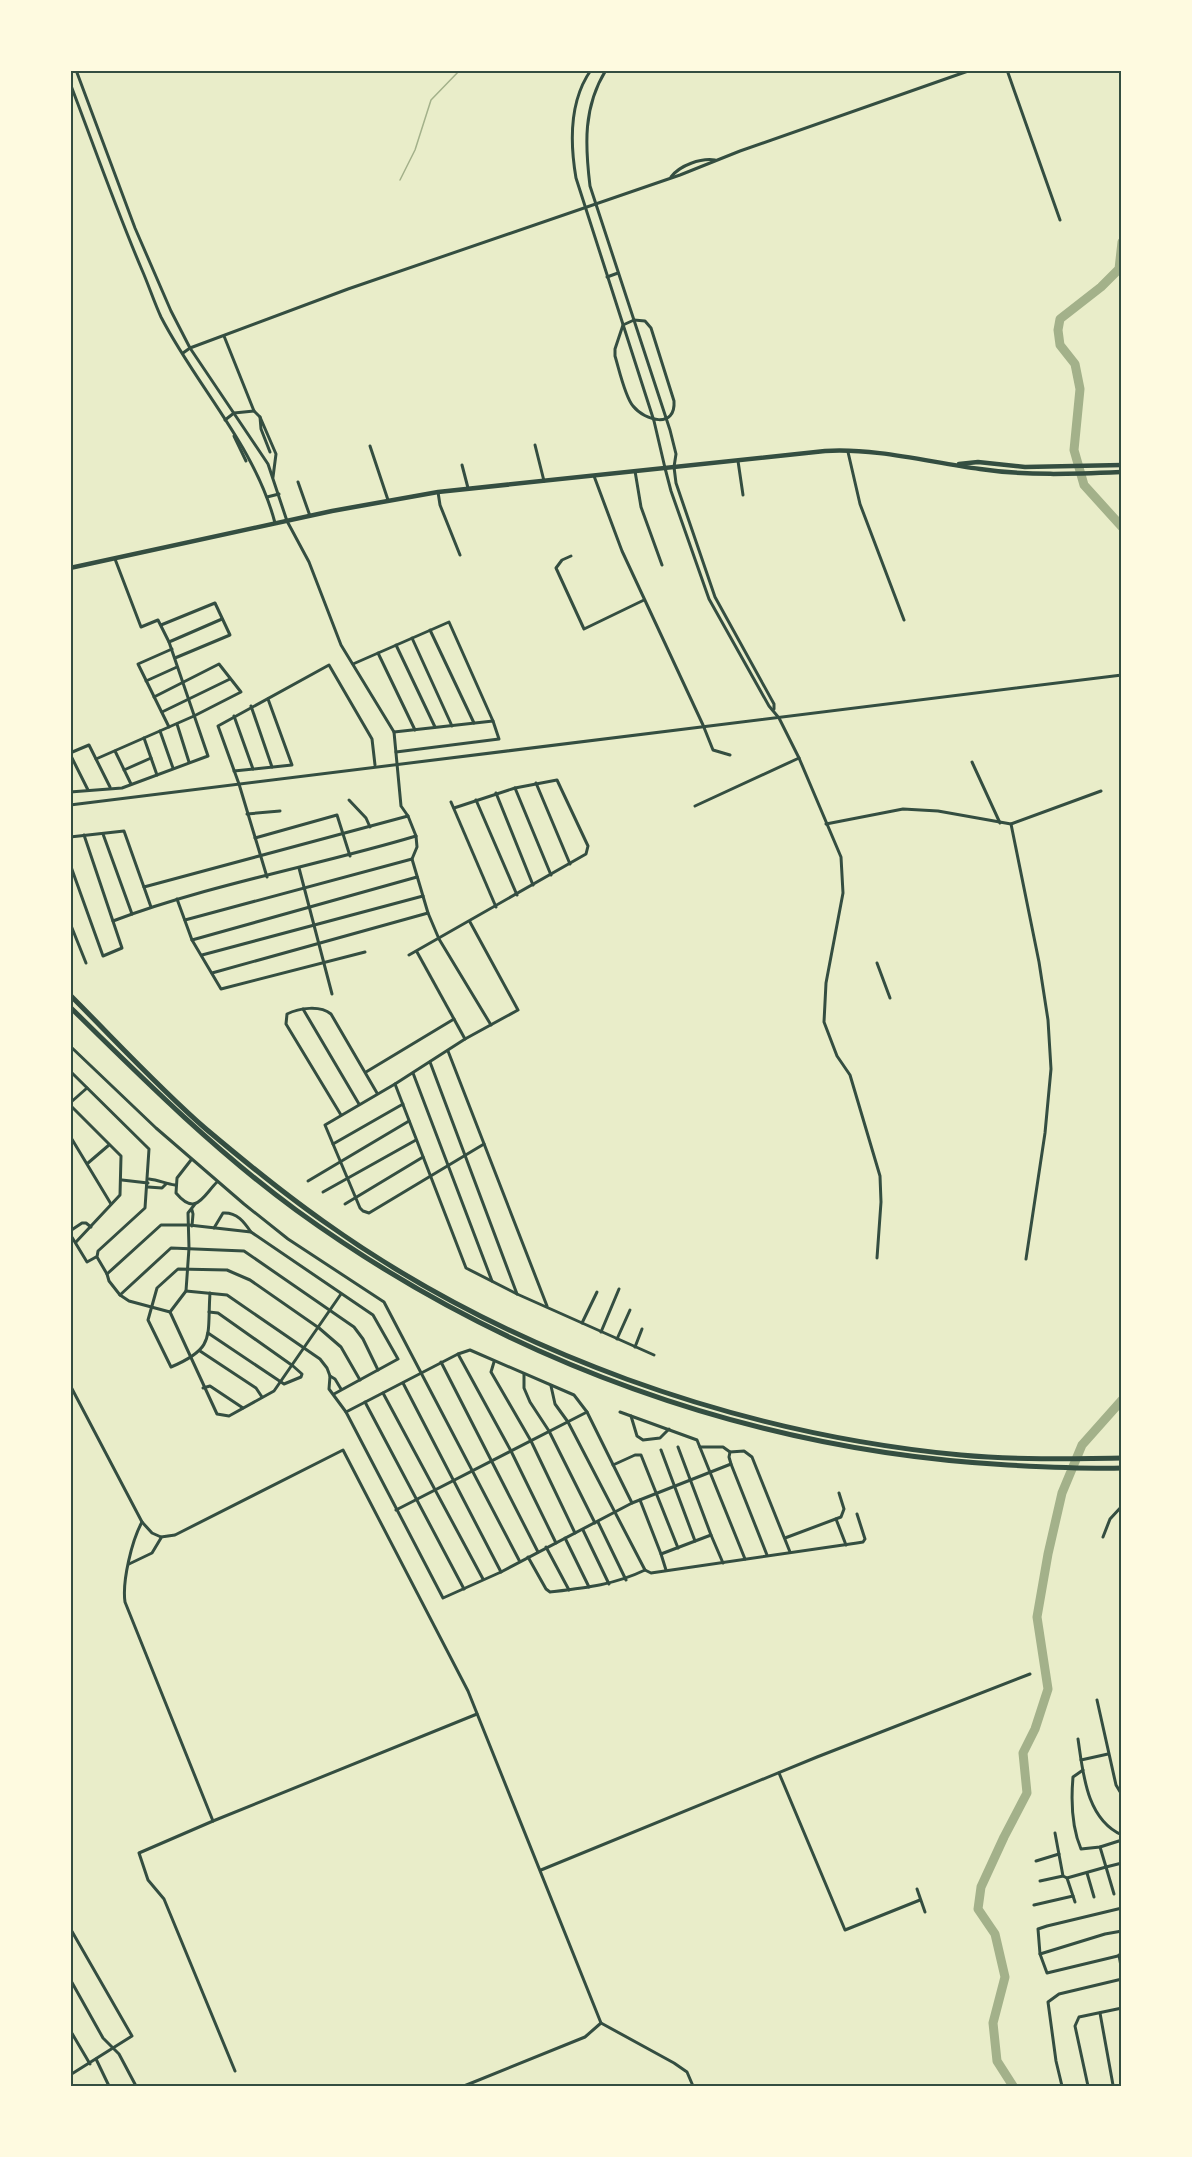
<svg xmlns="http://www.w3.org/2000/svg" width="1192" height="2157" viewBox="0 0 1192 2157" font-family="Spectral,serif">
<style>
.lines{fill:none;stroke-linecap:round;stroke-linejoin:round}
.stream{stroke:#a3b18a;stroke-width:1.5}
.river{stroke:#a3b18a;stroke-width:9}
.minor{stroke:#344e41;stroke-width:3}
.tertiary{stroke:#344e41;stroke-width:3}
.trunk{stroke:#344e41;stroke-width:4.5}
.motorway{stroke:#344e41;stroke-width:5}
.neatline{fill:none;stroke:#344e41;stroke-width:2}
</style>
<rect width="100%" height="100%" fill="#e9edc9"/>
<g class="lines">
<path class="stream" d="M 400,180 L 415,150 L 431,100 L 460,70"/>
<g class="river">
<path d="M 1122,242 L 1119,269 L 1101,287 L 1060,319 L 1058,330 L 1060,345 L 1075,364 L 1080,389 L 1074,450 L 1084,485 L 1122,527"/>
<path d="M 1013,2086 L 997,2061 L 993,2023 L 1005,1977 L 995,1934 L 978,1909 L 981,1887 L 1004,1837 L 1027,1793 L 1023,1753 L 1035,1729 L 1048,1689 L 1037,1617 L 1048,1554 L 1062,1493 L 1082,1445 L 1122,1400"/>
</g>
<g class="minor">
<path d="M 1007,70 L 1060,220"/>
<path d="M 671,177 C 680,165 701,158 715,160"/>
<path d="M 634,320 L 645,321 L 651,328 L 674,401 C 676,429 645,421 633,406 C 625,397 619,369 615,356 L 615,349 L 623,325 Z"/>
<path d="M 224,336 L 254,411 L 260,417 L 276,454 L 273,477"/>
<path d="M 183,353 L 190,348 L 348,289 L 680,175 L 740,151 L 971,70"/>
<path d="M 225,420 L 234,413 L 254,411"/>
<path d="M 535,445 L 544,481"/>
<path d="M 370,446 L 388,500"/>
<path d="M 848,452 L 860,504 L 904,620"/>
<path d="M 738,461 L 743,495"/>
<path d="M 462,465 L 468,488"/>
<path d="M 674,467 L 676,483 L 715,597 L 774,704 L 774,709"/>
<path d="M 665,468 L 671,491 L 709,599 L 769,706 L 779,718 L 799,758 L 841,857 L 843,893 L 826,983 L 824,1022 L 837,1056 L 850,1075 L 880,1176 L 881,1202 L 877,1258"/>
<path d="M 635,471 L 641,507 L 662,565"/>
<path d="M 594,476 L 622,551 L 703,725 L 713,750 L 730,755"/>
<path d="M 298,482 L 310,516"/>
<path d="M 438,492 L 440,505 L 460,555"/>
<path d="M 287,521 L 309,562 L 341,645 L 394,732 L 401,806 L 408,816 L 416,836 L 417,847 L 412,859 L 428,913 L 439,939 L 491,1025"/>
<path d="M 571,556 L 562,560 L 556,568 L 584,629 L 644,600"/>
<path d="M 161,625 L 215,603 L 230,635 L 175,658"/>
<path d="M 430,630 L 474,723"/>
<path d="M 412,638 L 452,726"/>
<path d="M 169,642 L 222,619"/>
<path d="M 396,645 L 435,727"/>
<path d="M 378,653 L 415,730"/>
<path d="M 353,664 L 449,622 L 493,721"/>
<path d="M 146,681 L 177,667"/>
<path d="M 251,706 L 272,767"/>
<path d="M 162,712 L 230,679"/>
<path d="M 234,716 L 253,769"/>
<path d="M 177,724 L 189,762"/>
<path d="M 169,727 L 138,664 L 172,649"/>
<path d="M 160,731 L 173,768"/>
<path d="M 394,732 L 493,721 L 499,739 L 396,752"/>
<path d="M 144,738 L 157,775"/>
<path d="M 115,751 L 131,784"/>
<path d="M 70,753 L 89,745 L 110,787"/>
<path d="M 70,754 L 88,790"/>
<path d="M 96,759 L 194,716 L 241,692 L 219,664 L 154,697"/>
<path d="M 972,762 L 1000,823"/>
<path d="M 124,770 L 151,758"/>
<path d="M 234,771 L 292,765 L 268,699"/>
<path d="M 536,783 L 570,864"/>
<path d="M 515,788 L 551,875"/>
<path d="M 70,792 L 122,788 L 208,756 L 169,642 L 158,620 L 141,627 L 115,559"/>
<path d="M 496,793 L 533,885"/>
<path d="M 349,800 L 366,818 L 370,827"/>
<path d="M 476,800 L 517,895"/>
<path d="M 451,802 L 496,907"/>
<path d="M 70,805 L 1122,675"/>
<path d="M 695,806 L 799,758"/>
<path d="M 247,814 L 280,811"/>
<path d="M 826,824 L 903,809 L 938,811 L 1011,824 L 1101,791"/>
<path d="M 1011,824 L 1039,962 L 1048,1020 L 1051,1069 L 1045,1133 L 1026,1259"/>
<path d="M 103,834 L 132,914"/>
<path d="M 70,837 L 124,831 L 151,907"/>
<path d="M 255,838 L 337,815 L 350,856"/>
<path d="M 70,864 L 103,956 L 122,948 L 84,835"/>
<path d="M 299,868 L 332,994"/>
<path d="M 267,877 L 239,784 L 218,726 L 329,665 L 372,739 L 375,765"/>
<path d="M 144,887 L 408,816"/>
<path d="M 177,899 L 192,940 L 221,989 L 365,952"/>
<path d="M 185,920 L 412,859"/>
<path d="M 113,921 C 211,884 316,866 416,836"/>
<path d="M 470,922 L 518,1010 L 465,1039 L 395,1084 L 325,1125 L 360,1208 L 363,1211 L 369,1213 L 484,1144"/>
<path d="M 70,923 L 86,963"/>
<path d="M 192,940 L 417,877"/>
<path d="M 417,952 L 465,1039"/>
<path d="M 202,955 L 423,896"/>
<path d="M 409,955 L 586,854 L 588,846 L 557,780 L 515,788 L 454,808"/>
<path d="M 877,963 L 890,998"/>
<path d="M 212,973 L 428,913"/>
<path d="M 303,1009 L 359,1104"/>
<path d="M 70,1046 L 156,1128 L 244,1204 L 288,1239 L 384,1302 L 519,1560"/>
<path d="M 448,1051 L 547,1306"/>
<path d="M 430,1062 L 517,1294"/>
<path d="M 70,1071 L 149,1149 L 145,1208 L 98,1251 L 97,1257 L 107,1274 L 109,1281 L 120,1295 L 129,1301 L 170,1312"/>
<path d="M 366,1072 L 454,1019"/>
<path d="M 413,1073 L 492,1281"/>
<path d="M 395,1084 L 466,1268 L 517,1294 L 654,1355"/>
<path d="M 70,1103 L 87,1088"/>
<path d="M 70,1105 L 121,1156 L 120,1195 L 76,1242"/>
<path d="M 341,1115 L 286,1024 L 287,1014 C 299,1008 320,1005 331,1014 L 377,1093"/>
<path d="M 70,1136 L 111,1204"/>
<path d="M 333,1144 L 403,1104"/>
<path d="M 191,1160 L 177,1178 L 176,1193 C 196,1217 203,1196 217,1182"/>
<path d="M 88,1163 L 109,1145"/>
<path d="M 149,1179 C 159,1180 166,1184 175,1185"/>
<path d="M 122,1180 L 148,1183"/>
<path d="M 308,1181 L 409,1121"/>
<path d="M 148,1187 L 162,1188 L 166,1184"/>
<path d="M 323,1192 L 416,1140"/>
<path d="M 195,1204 L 188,1213 L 189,1248 L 186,1291 L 170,1312 L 217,1414 L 229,1416 L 274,1391 L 341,1294"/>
<path d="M 345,1204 L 423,1157"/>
<path d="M 192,1210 L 193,1214 L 192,1226"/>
<path d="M 214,1228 L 223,1213 C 237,1212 244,1222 251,1232"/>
<path d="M 70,1231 L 82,1223 L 86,1223 L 91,1227"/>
<path d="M 70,1234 L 87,1262 L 96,1257"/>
<path d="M 107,1274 L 161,1225 L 189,1225 L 251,1232 L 373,1315 L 398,1359 L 334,1394"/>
<path d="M 186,1291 L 227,1295 L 320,1359 L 327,1368 L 330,1376 L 329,1389 L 346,1412 L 443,1598 L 501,1572 L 632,1503 L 731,1464"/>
<path d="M 210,1293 C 207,1337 216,1348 171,1367 L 148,1320 L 157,1288 L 178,1269 L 227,1270 L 250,1280 L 319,1328 L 341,1347 L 360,1380"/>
<path d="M 120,1295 L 171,1248 L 244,1251 L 354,1327 L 363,1339 L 378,1370"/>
<path d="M 582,1323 L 597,1292"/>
<path d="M 601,1332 L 619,1289"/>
<path d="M 208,1333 L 284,1384 L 301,1377 L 302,1374 L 293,1366 L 218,1313 L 209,1312"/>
<path d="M 617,1339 L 630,1310"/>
<path d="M 635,1347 L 642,1329"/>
<path d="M 200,1351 L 256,1388 L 262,1397"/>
<path d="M 458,1354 L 511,1451 L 556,1543"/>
<path d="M 441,1362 L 538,1552"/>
<path d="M 494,1362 L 491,1372 L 531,1441 L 575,1533"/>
<path d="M 524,1374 L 524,1388 L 530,1402 L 549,1431 L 595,1523"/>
<path d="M 330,1376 L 335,1379 L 341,1389"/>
<path d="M 403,1383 L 501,1572"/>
<path d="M 70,1385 L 142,1522 L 152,1533 L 161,1537"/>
<path d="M 551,1386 L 555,1404 L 568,1422 L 645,1570"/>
<path d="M 203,1388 L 210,1386 L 243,1408"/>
<path d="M 383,1393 L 483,1579"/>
<path d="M 365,1402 L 464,1589"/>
<path d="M 346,1412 L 458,1354 L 470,1350 L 574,1395 L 587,1412 L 632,1503"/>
<path d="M 620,1412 L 697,1440 L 745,1559"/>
<path d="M 631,1416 L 637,1436 L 643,1440 L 660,1438 L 669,1429"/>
<path d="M 678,1447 L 711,1535"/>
<path d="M 700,1447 L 723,1447 L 730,1452"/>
<path d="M 661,1450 L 695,1541"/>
<path d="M 613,1465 L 635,1455 L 641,1455 L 678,1548"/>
<path d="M 640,1500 L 661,1554"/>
<path d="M 396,1510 L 587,1412"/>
<path d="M 836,1519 L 846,1545"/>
<path d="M 142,1522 C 132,1540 122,1581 125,1602 L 213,1821"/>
<path d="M 598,1522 L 626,1580"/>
<path d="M 583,1530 L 609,1584"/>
<path d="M 161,1537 L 175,1535 L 343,1450 L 468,1691 L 601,2023 L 674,2063 L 687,2072 L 693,2086"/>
<path d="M 1103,1537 L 1110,1519 L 1122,1506"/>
<path d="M 565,1538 L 589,1587"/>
<path d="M 785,1538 L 841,1517 L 844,1509 L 839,1493"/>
<path d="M 546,1547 L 569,1590"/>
<path d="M 767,1555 L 731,1464 L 729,1457 L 730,1452 L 744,1451 L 752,1457 L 790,1552"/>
<path d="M 528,1557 L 546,1589 L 550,1592 C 584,1588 614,1585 645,1570 L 651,1573 L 857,1543 L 863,1542 L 865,1539 L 857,1514"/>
<path d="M 129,1564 L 152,1553 L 161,1538"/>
<path d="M 666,1570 L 661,1554 L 711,1535 L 723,1563"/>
<path d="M 1097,1700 L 1116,1785 L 1122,1795"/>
<path d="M 1078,1739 C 1083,1772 1086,1819 1122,1835"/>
<path d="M 1081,1760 L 1108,1754"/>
<path d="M 1083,1770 L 1073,1777 C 1071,1800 1072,1828 1081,1849 L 1100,1847 L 1122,1840"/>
<path d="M 779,1773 L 845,1930 L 920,1900"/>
<path d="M 1055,1833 L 1063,1876 L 1067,1878"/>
<path d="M 1100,1847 L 1106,1867 L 1122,1863"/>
<path d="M 1036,1861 L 1059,1854"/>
<path d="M 541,1870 L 817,1757 L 1030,1674"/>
<path d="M 1087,1873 L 1094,1897"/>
<path d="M 1040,1881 L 1063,1876"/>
<path d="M 917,1889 L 925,1912"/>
<path d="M 1075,1902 L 1067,1878 L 1106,1867 L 1114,1894"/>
<path d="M 1034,1905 L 1073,1896"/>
<path d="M 1122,1908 L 1047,1926 L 1038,1929 L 1040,1954 L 1047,1973 L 1122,1955"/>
<path d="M 70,1928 L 132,2036 L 70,2075"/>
<path d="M 1040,1954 L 1105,1934 L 1122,1931"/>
<path d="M 1119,1955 L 1122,1972"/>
<path d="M 70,1979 L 103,2038 L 119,2054 L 136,2086"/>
<path d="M 1100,2013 L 1113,2085 L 1107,2086"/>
<path d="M 70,2030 L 90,2064"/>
<path d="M 96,2059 L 109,2086"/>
<path d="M 235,2071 L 164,1899 L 148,1880 L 139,1853 L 213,1821 L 477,1714"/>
<path d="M 464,2086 L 585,2037 L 601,2023"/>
<path d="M 1062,2086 L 1056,2061 L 1048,2002 L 1059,1994 L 1122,1979"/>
<path d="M 1088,2086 L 1075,2026 L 1079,2017 L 1122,2008"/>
</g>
<g class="tertiary">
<path d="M 76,70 L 135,228 L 171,311 L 190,348 L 268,464 L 287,521"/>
<path d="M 591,70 C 569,101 570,143 576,178 L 654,421 L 665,468"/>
<path d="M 606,70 C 583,107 585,145 590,186 L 670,430 L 676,454 L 674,467"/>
<path d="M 70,83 C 94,146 116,209 142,270 C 149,286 154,302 161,317 C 197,387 255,446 275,523"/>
<path d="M 607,277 L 618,273"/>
<path d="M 260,417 L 261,429 L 270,452"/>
<path d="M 234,436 L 246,461"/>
<path d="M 267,497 L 279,494"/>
</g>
<g class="trunk">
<path d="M 959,464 L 978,462 L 1025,467 L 1122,465"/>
<path d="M 70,568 L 332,511 L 438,492 L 825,451 C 877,448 928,462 980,469 C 1027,476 1074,474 1122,472"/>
</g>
<g class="motorway">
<path d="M 70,995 C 115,1040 158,1087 206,1129 C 244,1161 283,1193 323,1221 C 506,1352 738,1434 961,1455 C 1014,1460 1068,1459 1122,1458"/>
<path d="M 70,1007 C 142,1078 214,1150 296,1210 C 504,1361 751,1451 1008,1465 C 1046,1467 1084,1469 1122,1468"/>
</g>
</g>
<rect width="1192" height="2157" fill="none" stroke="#fefae0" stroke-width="144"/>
<rect x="72" y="72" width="1048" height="2013" class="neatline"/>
</svg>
